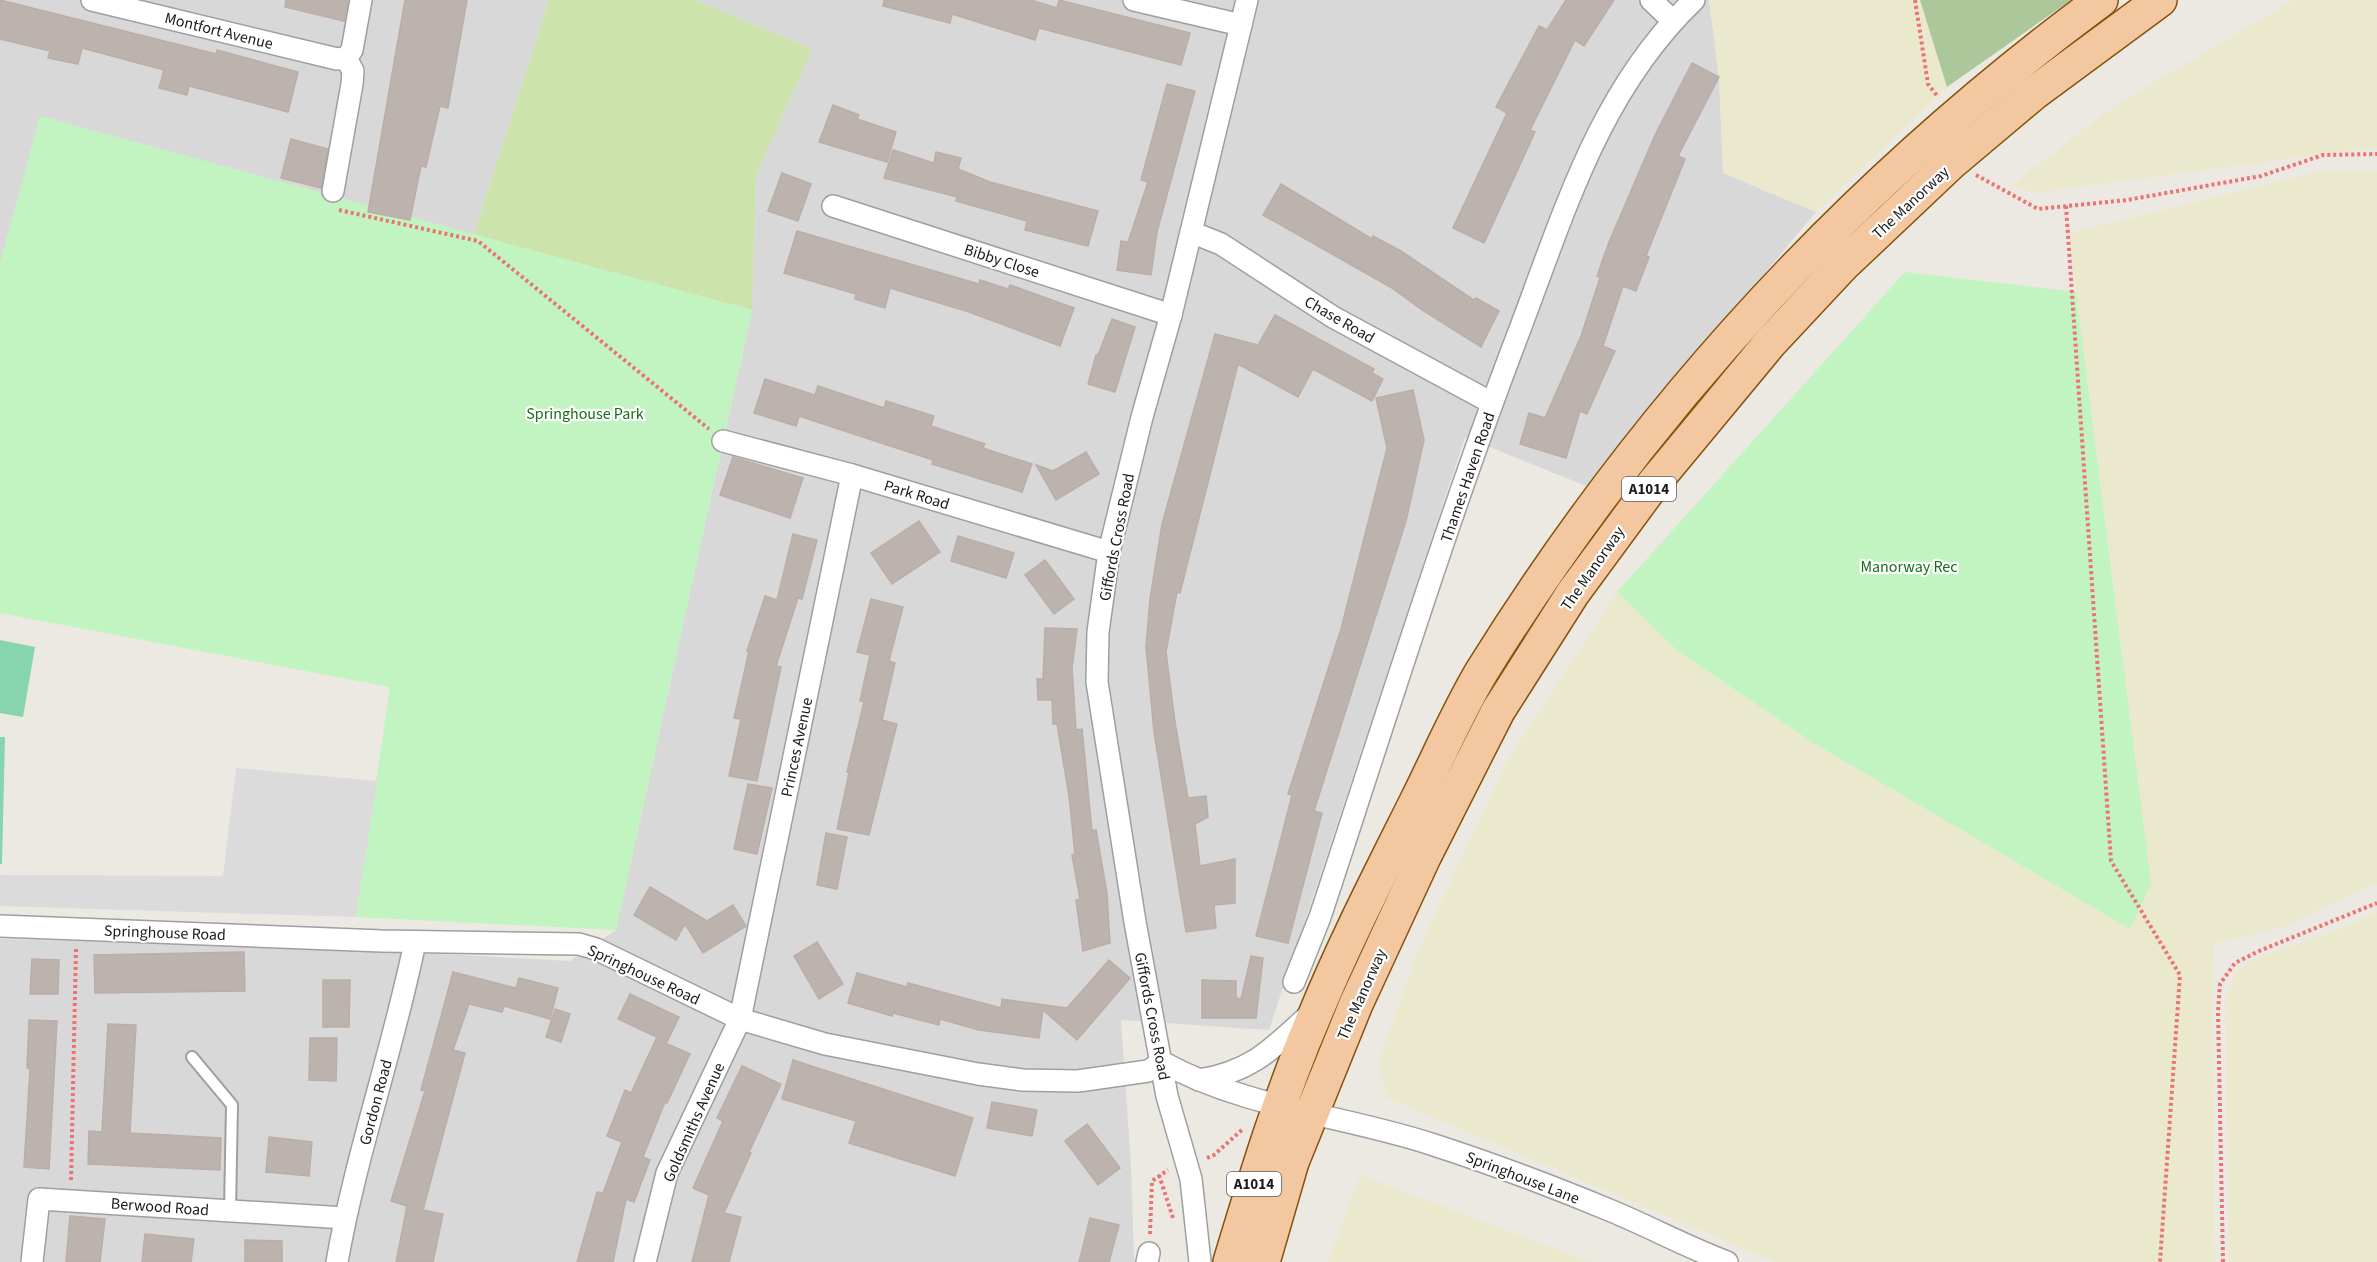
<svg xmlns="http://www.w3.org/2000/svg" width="2377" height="1262" viewBox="0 0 2377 1262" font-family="'Source Sans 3',sans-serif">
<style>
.residential{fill:#d9d8d8}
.farmland{fill:#eae9ce}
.grass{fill:#cce3ab}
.forest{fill:#acc89a}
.park{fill:#c2f4c1}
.pitch{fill:#86d5af}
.parking{fill:#dbdbdb}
.building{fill:#bcb3af;stroke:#bcada6;stroke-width:1.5}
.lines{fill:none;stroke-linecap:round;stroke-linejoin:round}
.service-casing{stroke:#9f9f9f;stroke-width:14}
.minor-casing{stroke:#9f9f9f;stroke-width:24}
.primary-casing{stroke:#86530d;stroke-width:36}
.path{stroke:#ed7372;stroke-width:4;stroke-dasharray:3 3;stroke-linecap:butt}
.service{stroke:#fff;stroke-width:10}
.minor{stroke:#fff;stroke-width:21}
.primary{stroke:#f3c7a0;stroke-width:33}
.labels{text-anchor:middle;stroke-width:4.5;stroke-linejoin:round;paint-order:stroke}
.shield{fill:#fff;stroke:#5f5f5f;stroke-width:1.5}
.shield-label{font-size:15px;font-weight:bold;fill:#1b1b1b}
.street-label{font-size:16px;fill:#1b1b1b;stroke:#fff}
.park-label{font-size:16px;fill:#156f14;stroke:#fff}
</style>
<rect width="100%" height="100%" fill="#ece8e2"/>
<g class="residential">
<path d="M 0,0 L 549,0 L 474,235 L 40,117 L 0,264 Z"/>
<path d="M 696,0 L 1709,0 L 1719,77 L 1723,173 L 1816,212 L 1586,486 L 1465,437 L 1269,1030 L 1121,1020 L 1131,1165 L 1134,1262 L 0,1262 L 0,939 L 312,947 L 570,961 L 616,930 L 752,310 L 756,176 L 812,49 Z"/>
</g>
<g class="farmland">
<path d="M 1709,0 L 1920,0 L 1947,87 L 1816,212 L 1723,173 L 1719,77 Z"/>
<path d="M 2293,0 L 2377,0 L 2377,147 L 2034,193 L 2010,186 L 2113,107 Z"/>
<path d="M 2326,170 L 2377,171 L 2377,883 L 2283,927 L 2214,944 L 2212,974 L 2215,1262 L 1775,1262 L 1387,1098 L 1378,1064 L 1417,953 L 1506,763 L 1617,592 L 1679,652 L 1814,744 L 2130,929 L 2151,883 L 2069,233 Z"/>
<path d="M 2377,911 L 2377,1262 L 2229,1262 L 2225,1002 L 2236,972 L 2255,959 L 2353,924 Z"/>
<path d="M 1360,1175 L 1591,1262 L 1328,1262 Z"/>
</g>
<path class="grass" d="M 549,0 L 696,0 L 812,49 L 756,176 L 752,310 L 474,235 Z"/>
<path class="forest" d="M 1920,0 L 2071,0 L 1947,87 Z"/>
<g class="park">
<path d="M 40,116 L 752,310 L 616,930 L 356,917 L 390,687 L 0,613 L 0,264 Z"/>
<path d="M 1905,272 L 2076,292 L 2151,884 L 2130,929 L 1815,744 L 1679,652 L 1617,592 Z"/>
</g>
<g class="pitch">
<path d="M 0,640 L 35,647 L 23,717 L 0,713 Z"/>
<path d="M 0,737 L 5,737 L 2,864 L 0,864 Z"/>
</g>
<path class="parking" d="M 236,768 L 377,781 L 356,917 L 0,906 L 0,875 L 223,876 Z"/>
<g class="building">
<path d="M 0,0 L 216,54 L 217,50 L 298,72 L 288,112 L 189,86 L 187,95 L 159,88 L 164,70 L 82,48 L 78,64 L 48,58 L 50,51 L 0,39 Z"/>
<path d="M 286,0 L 348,0 L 344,21 L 285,7 Z"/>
<path d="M 405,0 L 467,0 L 448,108 L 440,106 L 426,167 L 421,166 L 410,220 L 368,212 Z"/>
<path d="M 884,0 L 1031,0 L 1057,8 L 1059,0 L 1190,33 L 1181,65 L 1039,28 L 1035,40 L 952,14 L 950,23 L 883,6 Z"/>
<path d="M 1566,0 L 1614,0 L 1584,46 L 1575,40 L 1530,130 L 1535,132 L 1484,243 L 1453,228 L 1507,113 L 1496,107 L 1539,26 L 1547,30 Z"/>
<path d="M 1692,63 L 1719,77 L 1678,156 L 1685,159 L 1646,256 L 1649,257 L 1636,291 L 1623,286 L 1603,346 L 1615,351 L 1587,414 L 1580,411 L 1566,458 L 1520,444 L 1529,413 L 1545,418 L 1581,336 L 1600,278 L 1597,276 L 1609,242 L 1655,135 Z"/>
<path d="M 1167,84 L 1195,91 L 1157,232 L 1151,275 L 1117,270 L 1121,241 L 1128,242 L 1148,182 L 1141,180 Z"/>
<path d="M 833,105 L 859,115 L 857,119 L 896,132 L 887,162 L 819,142 Z"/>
<path d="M 291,139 L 328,149 L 321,188 L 281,178 Z"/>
<path d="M 893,150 L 934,163 L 936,152 L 961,158 L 958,169 L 990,182 L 1098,211 L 1088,246 L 1025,230 L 1027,221 L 956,201 L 957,197 L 884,178 Z"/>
<path d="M 782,173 L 811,184 L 798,221 L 768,211 Z"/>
<path d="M 1281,184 L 1372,239 L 1373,236 L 1401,251 L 1474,300 L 1476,298 L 1499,311 L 1481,347 L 1422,310 L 1392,288 L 1263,215 Z"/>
<path d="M 797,231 L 979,284 L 980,280 L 1008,289 L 1010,285 L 1074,308 L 1060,346 L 969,312 L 890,288 L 885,308 L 855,299 L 856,294 L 784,273 Z"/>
<path d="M 1275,315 L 1374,369 L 1372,373 L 1383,379 L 1372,401 L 1313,369 L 1298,397 L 1238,364 L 1180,593 L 1177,592 L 1166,652 L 1175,722 L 1188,798 L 1206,796 L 1208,817 L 1195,824 L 1200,866 L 1235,859 L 1235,903 L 1214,905 L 1216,928 L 1186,932 L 1154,732 L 1146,647 L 1150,599 L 1162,524 L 1215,334 L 1258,345 Z"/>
<path d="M 1112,319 L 1135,327 L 1115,392 L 1088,384 L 1096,355 L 1098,355 Z"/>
<path d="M 765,379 L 815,395 L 818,386 L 884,408 L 886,401 L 934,416 L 931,426 L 985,444 L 983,448 L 1032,464 L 1022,492 L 932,464 L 933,460 L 799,416 L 796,426 L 754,413 Z"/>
<path d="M 1413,390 L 1424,440 L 1406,521 L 1314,811 L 1322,813 L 1288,943 L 1256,936 L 1292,795 L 1288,794 L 1341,629 L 1387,448 L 1376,398 Z"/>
<path d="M 1086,452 L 1099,474 L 1056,500 L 1036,465 L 1053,471 Z"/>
<path d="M 733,457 L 803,478 L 790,518 L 720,495 Z"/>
<path d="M 919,521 L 940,552 L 892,584 L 871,553 Z"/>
<path d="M 793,534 L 817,540 L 802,599 L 798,598 L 776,666 L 781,667 L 757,781 L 729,776 L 741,719 L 734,718 L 749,651 L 747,651 L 765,596 L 777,600 Z"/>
<path d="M 958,536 L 1014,553 L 1006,578 L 951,561 Z"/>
<path d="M 1045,560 L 1074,599 L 1054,614 L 1025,575 Z"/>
<path d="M 871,599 L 903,607 L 889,661 L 895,663 L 882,720 L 897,724 L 869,835 L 837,829 L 849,773 L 847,772 L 864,702 L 860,701 L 870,655 L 857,652 Z"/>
<path d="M 1045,628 L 1077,629 L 1072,668 L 1076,730 L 1082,729 L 1092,831 L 1096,830 L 1107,893 L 1110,943 L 1083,951 L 1076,900 L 1080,899 L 1072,855 L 1075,854 L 1069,796 L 1057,724 L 1053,724 L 1052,700 L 1038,700 L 1037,679 L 1043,679 Z"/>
<path d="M 748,784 L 772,788 L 757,854 L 734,849 Z"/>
<path d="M 826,833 L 847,837 L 837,889 L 817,885 Z"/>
<path d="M 650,887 L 707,921 L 733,905 L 746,926 L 703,953 L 685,924 L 676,940 L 634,915 Z"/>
<path d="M 817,942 L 843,984 L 819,999 L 794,956 Z"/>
<path d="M 244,952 L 245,991 L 95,993 L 94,955 Z"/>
<path d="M 1251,956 L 1263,958 L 1256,1018 L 1202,1018 L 1202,980 L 1236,981 L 1236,998 L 1241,999 Z"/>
<path d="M 32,959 L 59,960 L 58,994 L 30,994 Z"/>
<path d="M 1109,960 L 1130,978 L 1077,1040 L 1043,1010 L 1039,1038 L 979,1030 L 940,1019 L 939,1025 L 893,1013 L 892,1016 L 848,1003 L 857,973 L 907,987 L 908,983 L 1001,1008 L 1002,999 L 1067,1008 Z"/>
<path d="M 453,972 L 516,988 L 519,978 L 558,988 L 550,1019 L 504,1006 L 502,1012 L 469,1004 L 453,1050 L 465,1053 L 423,1210 L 443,1214 L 433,1262 L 396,1262 L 407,1206 L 391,1201 L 425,1091 L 421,1090 Z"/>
<path d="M 323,980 L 350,980 L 349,1027 L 323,1027 Z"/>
<path d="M 630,994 L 679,1017 L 667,1042 L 618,1019 Z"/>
<path d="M 555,1009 L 570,1014 L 561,1042 L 546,1037 Z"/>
<path d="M 29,1020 L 57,1021 L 49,1169 L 24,1167 L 30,1069 L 27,1068 Z"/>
<path d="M 108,1024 L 136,1025 L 130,1133 L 221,1138 L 220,1170 L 88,1164 L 89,1131 L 102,1132 Z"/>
<path d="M 310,1038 L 337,1038 L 336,1081 L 309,1080 Z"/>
<path d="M 656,1039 L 690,1054 L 667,1103 L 665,1102 L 643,1157 L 650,1160 L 634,1202 L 626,1199 L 613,1262 L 577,1262 L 597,1192 L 603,1193 L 622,1142 L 607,1136 L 625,1090 L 631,1093 Z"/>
<path d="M 793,1060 L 973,1118 L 955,1176 L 849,1143 L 856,1121 L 782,1099 Z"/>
<path d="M 742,1066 L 781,1084 L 749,1152 L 751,1153 L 724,1213 L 741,1217 L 729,1262 L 692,1262 L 709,1195 L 693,1188 L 723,1121 L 717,1118 Z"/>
<path d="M 992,1102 L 1037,1110 L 1032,1136 L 987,1128 Z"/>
<path d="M 1087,1124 L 1120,1168 L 1098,1185 L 1065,1141 Z"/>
<path d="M 269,1137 L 312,1142 L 309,1176 L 266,1172 Z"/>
<path d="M 70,1216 L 105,1219 L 100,1262 L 66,1262 Z"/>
<path d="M 1090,1218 L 1119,1225 L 1109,1262 L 1079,1262 Z"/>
<path d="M 145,1234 L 194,1239 L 191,1262 L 142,1262 Z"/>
<path d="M 245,1240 L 282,1241 L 282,1262 L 245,1262 Z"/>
</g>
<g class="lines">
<g class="service-casing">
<path id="service" d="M 192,1057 L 232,1105 L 230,1211"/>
</g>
<g class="minor-casing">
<g id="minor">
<path d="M 92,0 L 337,59 L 346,58"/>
<path d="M 1134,0 L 1241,25"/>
<path d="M 1651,0 L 1673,21"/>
<path d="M 346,58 L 352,50 L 361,0"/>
<path d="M 333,191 L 352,84 L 353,71 L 346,58"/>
<path d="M 833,206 L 1171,315"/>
<path d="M 1191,232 L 1221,244 L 1333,317 L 1492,403"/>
<path d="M 723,441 L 852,475 L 1109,552"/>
<path d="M 0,926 L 382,941 L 579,944 L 596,949 L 740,1019 L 825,1044 L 978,1074 L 1022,1080 L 1078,1081 L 1148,1071 L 1162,1062"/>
<path d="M 1294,982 L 1320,917 C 1385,721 1446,522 1520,329 C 1565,210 1600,90 1694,0"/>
<path d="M 1162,1062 C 1245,1108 1342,1115 1431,1144 C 1493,1164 1554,1187 1614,1212 C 1652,1228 1689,1248 1727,1262"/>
<path d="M 1199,1080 C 1251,1072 1272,1049 1309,1015"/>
<path d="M 32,1262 L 39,1199 L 345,1218"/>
<path d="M 337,1262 C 356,1154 393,1050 415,942"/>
<path d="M 645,1262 L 667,1173 L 740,1019 L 852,475"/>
<path d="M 1147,1262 L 1149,1253"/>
<path d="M 1200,1262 L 1191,1179 L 1167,1096 L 1135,922 L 1097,682 L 1098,632 L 1109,552 L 1142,417 L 1171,315 L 1247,0"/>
</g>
</g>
<g class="primary-casing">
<g id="primary">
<path d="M 1230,1262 C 1255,1179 1280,1096 1314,1017 C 1344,944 1380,874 1415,804 C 1437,760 1457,713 1482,671 C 1646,407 1852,184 2101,0"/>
<path d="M 1263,1262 L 1292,1162 L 1356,1004 L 1424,857 L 1498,711 L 1573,593 L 1654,483 L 1770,343 L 1843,265 L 1952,162 L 2034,93 L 2160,0"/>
</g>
</g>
<g class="path">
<path d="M 1915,0 L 1928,84 L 1938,97"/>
<path d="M 1976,175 L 2038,209 L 2127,200 L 2261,176 L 2323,155 L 2377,154"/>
<path d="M 2066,206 L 2111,861 L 2180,975 L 2160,1262"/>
<path d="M 339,210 L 478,241 L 709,429"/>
<path d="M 1207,1158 L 1214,1155 L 1243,1129"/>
<path d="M 1159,1175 L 1173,1218"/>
<path d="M 71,1180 L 76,948"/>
<path d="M 1150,1234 L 1152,1181 L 1168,1170"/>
<path d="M 2223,1262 L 2218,1011 L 2220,984 L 2235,963 L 2259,951 L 2377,903"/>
</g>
<use href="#service" class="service"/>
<use href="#minor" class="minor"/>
<use href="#primary" class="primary"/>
</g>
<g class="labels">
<g class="shield">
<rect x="1622" y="477" width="54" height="24" rx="4.5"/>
<rect x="1227" y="1172" width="54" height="24" rx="4.5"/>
</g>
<g class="shield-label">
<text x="1649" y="494">A1014</text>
<text x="1254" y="1189">A1014</text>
</g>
<g class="street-label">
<text transform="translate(219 30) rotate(14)" y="6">Montfort Avenue</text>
<text transform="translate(1910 202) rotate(-43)" y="6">The Manorway</text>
<text transform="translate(1002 260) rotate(18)" y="6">Bibby Close</text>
<text transform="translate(1340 319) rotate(30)" y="6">Chase Road</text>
<text transform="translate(1467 477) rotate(-71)" y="6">Thames Haven Road</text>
<text transform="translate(917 494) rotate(17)" y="6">Park Road</text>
<text transform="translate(1116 537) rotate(-79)" y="6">Giffords Cross Road</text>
<text transform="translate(1592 568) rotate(-55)" y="6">The Manorway</text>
<text transform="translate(796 747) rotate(-78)" y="6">Princes Avenue</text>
<text transform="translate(165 932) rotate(2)" y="6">Springhouse Road</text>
<text transform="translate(644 974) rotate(25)" y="6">Springhouse Road</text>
<text transform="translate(1361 994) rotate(-66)" y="6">The Manorway</text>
<text transform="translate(1153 1016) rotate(79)" y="6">Giffords Cross Road</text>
<text transform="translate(375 1102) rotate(-75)" y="6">Gordon Road</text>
<text transform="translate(693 1122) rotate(-66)" y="6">Goldsmiths Avenue</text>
<text transform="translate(1523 1177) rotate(21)" y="6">Springhouse Lane</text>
<text transform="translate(160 1206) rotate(4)" y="6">Berwood Road</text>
</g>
<g class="park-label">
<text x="585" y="419">Springhouse Park</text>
<text x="1909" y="572">Manorway Rec</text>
</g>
</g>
</svg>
